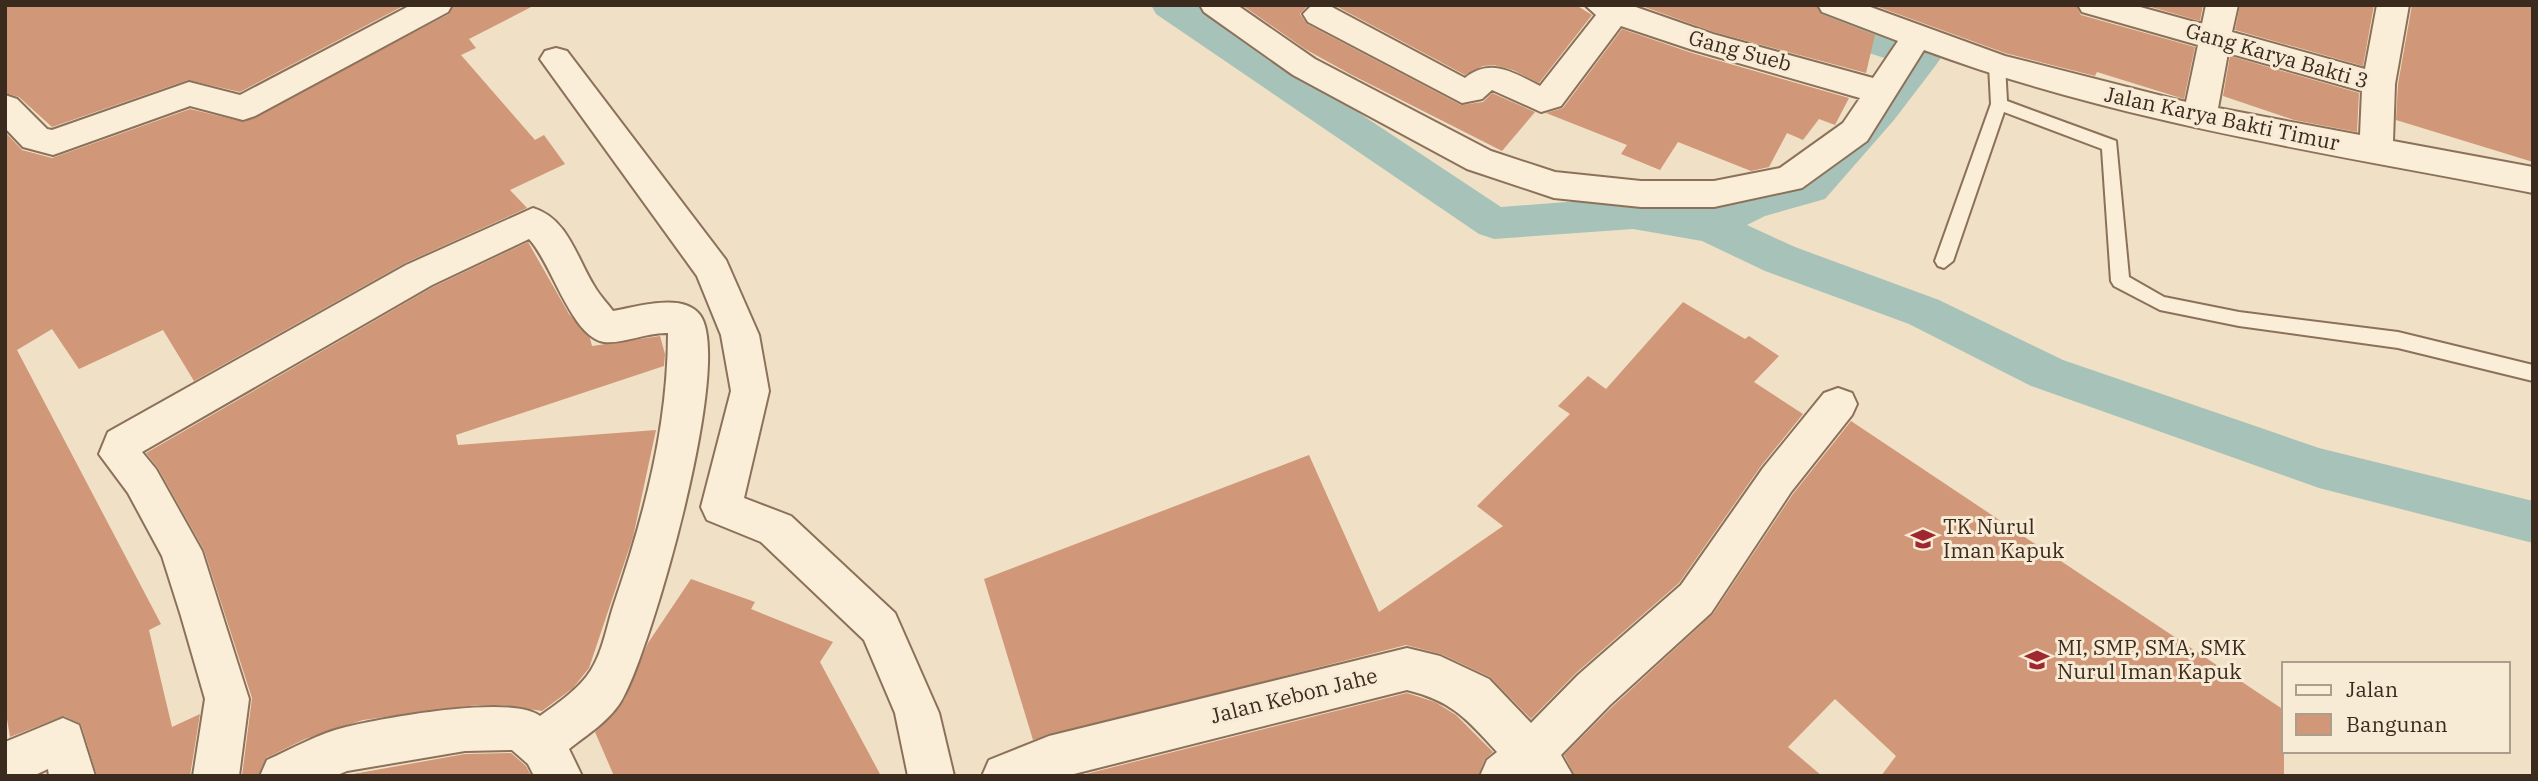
<svg xmlns="http://www.w3.org/2000/svg" width="2538" height="781" viewBox="0 0 2538 781" font-family="'IBM Plex Serif',serif">
<style>
.lines{fill:none;stroke-linecap:round;stroke-linejoin:round}
.canal{fill:#a7c3b9;fill-rule:evenodd}
.building{fill:#d09779}
.service-casing{stroke:#8c715a;stroke-width:4}
.minor-casing{stroke:#8c715a;stroke-width:4}
.service{fill:#faeed9;fill-rule:evenodd}
.minor{fill:#faeed9;fill-rule:evenodd}
.labels{text-anchor:middle;stroke-width:6;stroke-linejoin:round;paint-order:stroke}
.street-label{font-size:21px;fill:#3b2a1e;stroke:#f7ebd5}
.poi-label{font-size:21px;fill:#3b2a1e;stroke:#f7ebd5;text-anchor:start}
</style>
<rect width="100%" height="100%" fill="#f0e0c5"/>
<g class="lines">
<path class="canal" d="M 1151,5 L 1196,5 L 1501,207 L 1633,197 L 1706,209 L 1737,193 L 1796,176 L 1897,62 L 1803,32 L 1797,23 L 1803,14 L 1816,10 L 1936,47 L 1942,56 L 1936,65 L 1894,120 L 1825,199 L 1765,216 L 1747,225 L 1795,247 L 1939,300 L 2063,360 L 2319,448 L 2533,501 L 2533,543 L 2319,488 L 2031,386 L 1909,324 L 1765,271 L 1702,241 L 1633,229 L 1494,239 L 1479,234 L 1156,14 Z"/>
</g>
<g class="building">
<path d="M 5,5 L 118,6 L 405,5 L 240,92 L 188,80 L 52,127 L 19,97 L 5,93 Z"/>
<path d="M 454,5 L 535,5 L 469,39 L 476,48 L 461,55 L 535,140 L 544,135 L 565,164 L 510,190 L 527,208 L 405,263 L 194,381 L 163,330 L 79,369 L 52,329 L 17,350 L 161,624 L 149,630 L 172,727 L 200,714 L 190,776 L 97,776 L 81,724 L 64,716 L 10,737 L 5,707 L 5,132 L 22,150 L 52,158 L 190,109 L 244,122 L 449,14 Z"/>
<path d="M 1242,5 L 1308,5 L 1300,14 L 1307,24 L 1461,105 L 1483,102 L 1492,93 L 1535,112 L 1502,151 L 1350,74 L 1305,49 Z"/>
<path d="M 1334,5 L 1576,5 L 1592,15 L 1539,83 L 1513,70 L 1494,65 L 1483,66 L 1465,75 Z"/>
<path d="M 1639,5 L 1816,5 L 1821,14 L 1875,35 L 1866,73 L 1714,32 Z"/>
<path d="M 1873,5 L 2076,5 L 2081,15 L 2195,47 L 2184,99 L 2097,72 L 2095,76 L 2005,53 Z"/>
<path d="M 2144,5 L 2203,5 L 2200,21 Z"/>
<path d="M 2240,5 L 2374,5 L 2363,66 L 2235,30 Z"/>
<path d="M 2412,5 L 2533,5 L 2533,162 L 2396,120 L 2398,84 Z"/>
<path d="M 1622,29 L 1692,53 L 1849,98 L 1835,125 L 1819,119 L 1803,140 L 1787,133 L 1769,167 L 1751,171 L 1678,142 L 1660,170 L 1621,154 L 1627,145 L 1546,113 L 1563,108 Z"/>
<path d="M 2230,56 L 2359,93 L 2357,132 L 2294,120 L 2223,96 Z"/>
<path d="M 528,242 L 569,314 L 590,338 L 592,346 L 660,336 L 665,354 L 664,366 L 456,435 L 458,445 L 656,430 L 633,537 L 589,668 L 573,688 L 542,711 L 503,705 L 476,705 L 363,720 L 305,739 L 266,758 L 258,776 L 242,776 L 252,698 L 204,550 L 158,468 L 146,453 L 433,287 Z"/>
<path d="M 1683,302 L 1745,339 L 1749,336 L 1779,356 L 1754,382 L 1803,414 L 1761,466 L 1679,583 L 1576,673 L 1531,719 L 1490,677 L 1441,654 L 1406,645 L 1033,740 L 984,579 L 1309,455 L 1379,612 L 1503,526 L 1477,506 L 1570,414 L 1558,406 L 1588,376 L 1606,389 Z"/>
<path d="M 1851,421 L 2284,710 L 2284,776 L 1881,776 L 1896,756 L 1835,699 L 1788,747 L 1822,776 L 1575,776 L 1564,755 L 1612,707 L 1713,614 L 1793,494 Z"/>
<path d="M 691,579 L 755,602 L 751,609 L 833,642 L 820,662 L 881,776 L 614,776 L 595,732 L 625,699 L 648,643 Z"/>
<path d="M 1407,693 L 1435,702 L 1456,715 L 1493,752 L 1485,759 L 1478,776 L 1078,776 Z"/>
<path d="M 511,753 L 526,766 L 531,776 L 342,776 L 465,754 Z"/>
</g>
<g class="lines">
<g class="service-casing">
<path id="service" d="M 1997,59 L 2005,65 L 2007,101 L 2116,141 L 2129,277 L 2164,297 L 2239,312 L 2398,332 L 2533,365 L 2533,381 L 2398,348 L 2239,326 L 2160,310 L 2114,286 L 2111,281 L 2102,149 L 2004,112 L 1953,261 L 1944,268 L 1938,266 L 1935,261 L 1991,104 L 1989,65 Z"/>
</g>
<g class="minor-casing">
<g id="minor">
<path d="M 411,5 L 452,5 L 448,12 L 255,116 L 243,120 L 190,106 L 53,155 L 23,147 L 5,128 L 5,95 L 17,99 L 47,129 L 52,130 L 189,82 L 240,95 Z"/>
<path d="M 1200,5 L 1237,5 L 1315,59 L 1491,151 L 1555,172 L 1641,181 L 1714,181 L 1780,168 L 1843,123 L 1860,98 L 1693,50 L 1621,26 L 1561,106 L 1541,112 L 1492,90 L 1482,99 L 1462,103 L 1308,22 L 1303,14 L 1312,5 L 1330,6 L 1465,78 C 1491,57 1514,73 1540,86 L 1596,15 L 1585,5 L 1630,5 L 1713,34 L 1873,78 L 1898,41 L 1822,12 L 1818,5 L 1865,5 L 2005,56 L 2186,102 L 2198,45 L 2082,12 L 2078,5 L 2133,5 L 2202,24 L 2206,5 L 2238,5 L 2232,32 L 2365,69 L 2377,5 L 2409,5 L 2395,84 L 2393,141 L 2533,167 L 2533,193 C 2329,153 2121,123 1924,50 L 1867,141 L 1802,188 L 1714,207 L 1641,207 L 1554,198 L 1467,169 L 1293,75 L 1204,12 ZM 2228,53 L 2362,91 L 2360,135 L 2218,108 Z"/>
<path d="M 556,48 L 567,51 L 726,260 L 759,335 L 769,391 L 744,498 L 791,516 L 895,613 L 939,713 L 954,776 L 908,776 L 895,713 L 864,640 L 761,542 L 707,520 L 701,507 L 731,391 L 721,335 L 697,276 L 540,59 L 545,51 Z"/>
<path d="M 533,208 C 569,219 577,260 596,289 C 601,297 608,304 613,311 C 637,307 683,292 700,315 C 734,361 652,646 623,698 C 611,720 588,734 569,749 L 582,776 L 534,776 L 528,764 L 512,750 L 465,751 L 347,771 L 335,776 L 260,776 L 267,760 C 292,749 319,733 346,727 C 383,718 512,694 540,716 C 558,703 579,689 591,670 C 603,651 607,625 614,604 C 644,516 668,427 668,333 C 647,332 624,344 604,342 C 571,337 551,261 529,239 L 432,285 L 142,452 L 156,469 L 202,551 L 249,699 L 239,776 L 193,776 L 205,699 L 181,616 L 162,556 L 128,493 L 99,454 L 108,432 L 406,265 Z"/>
<path d="M 1838,388 L 1852,393 L 1857,404 L 1852,415 L 1791,492 L 1711,613 L 1610,705 L 1561,755 L 1573,776 L 1480,776 L 1487,760 L 1497,752 C 1467,719 1452,701 1407,690 L 1066,776 L 982,776 L 989,760 L 1049,736 L 1407,648 L 1440,656 L 1489,679 L 1531,723 L 1578,675 L 1681,585 L 1763,468 L 1824,393 Z"/>
<path d="M 63,718 L 79,725 L 95,776 L 49,776 L 48,769 L 33,776 L 5,776 L 5,742 Z"/>
</g>
</g>
<use href="#service" class="service"/>
<use href="#minor" class="minor"/>
</g>
<defs>
<g id="school-bare" transform="scale(1.89)"><path d="M0-5L7-2L0 1L-7-2ZM-4 1L0 2.5L4 1V4Q0 6-4 4Z" fill="#9e2730" stroke="#f7ebd5" stroke-width="2.5" paint-order="stroke"/></g>
</defs>
<g fill-rule="evenodd">
<use href="#school-bare" x="1923" y="539"/>
<use href="#school-bare" x="2037" y="660"/>
</g>
<g class="labels">
<g class="street-label">
<text transform="translate(1740 51) rotate(15)" y="7">Gang Sueb</text>
<text transform="translate(2277 56) rotate(16)" y="7">Gang Karya Bakti 3</text>
<text transform="translate(2222 119) rotate(12)" y="7">Jalan Karya Bakti Timur</text>
<text transform="translate(1294 696) rotate(-14)" y="7">Jalan Kebon Jahe</text>
</g>
<g class="poi-label">
<text x="1943" y="534">TK Nurul<tspan x="1943" dy="24">Iman Kapuk</tspan></text>
<text x="2057" y="655">MI, SMP, SMA, SMK<tspan x="2057" dy="24">Nurul Iman Kapuk</tspan></text>
</g>
</g>
<rect width="2538" height="781" fill="none" stroke="#3b2a1e" stroke-width="14"/>
<rect x="2282" y="662" width="228" height="91" fill="#f7ebd5" stroke="#ac9e8c" stroke-width="2"/>
<rect x="2296" y="685" width="35" height="10" fill="#faeed9" stroke="#ac9e8c" stroke-width="2"/>
<text x="2346" y="697" font-size="21" fill="#3b2a1e">Jalan</text>
<rect x="2296" y="714" width="35" height="21" fill="#d09779" stroke="#ac9e8c" stroke-width="2"/>
<text x="2346" y="732" font-size="21" fill="#3b2a1e">Bangunan</text>
</svg>
